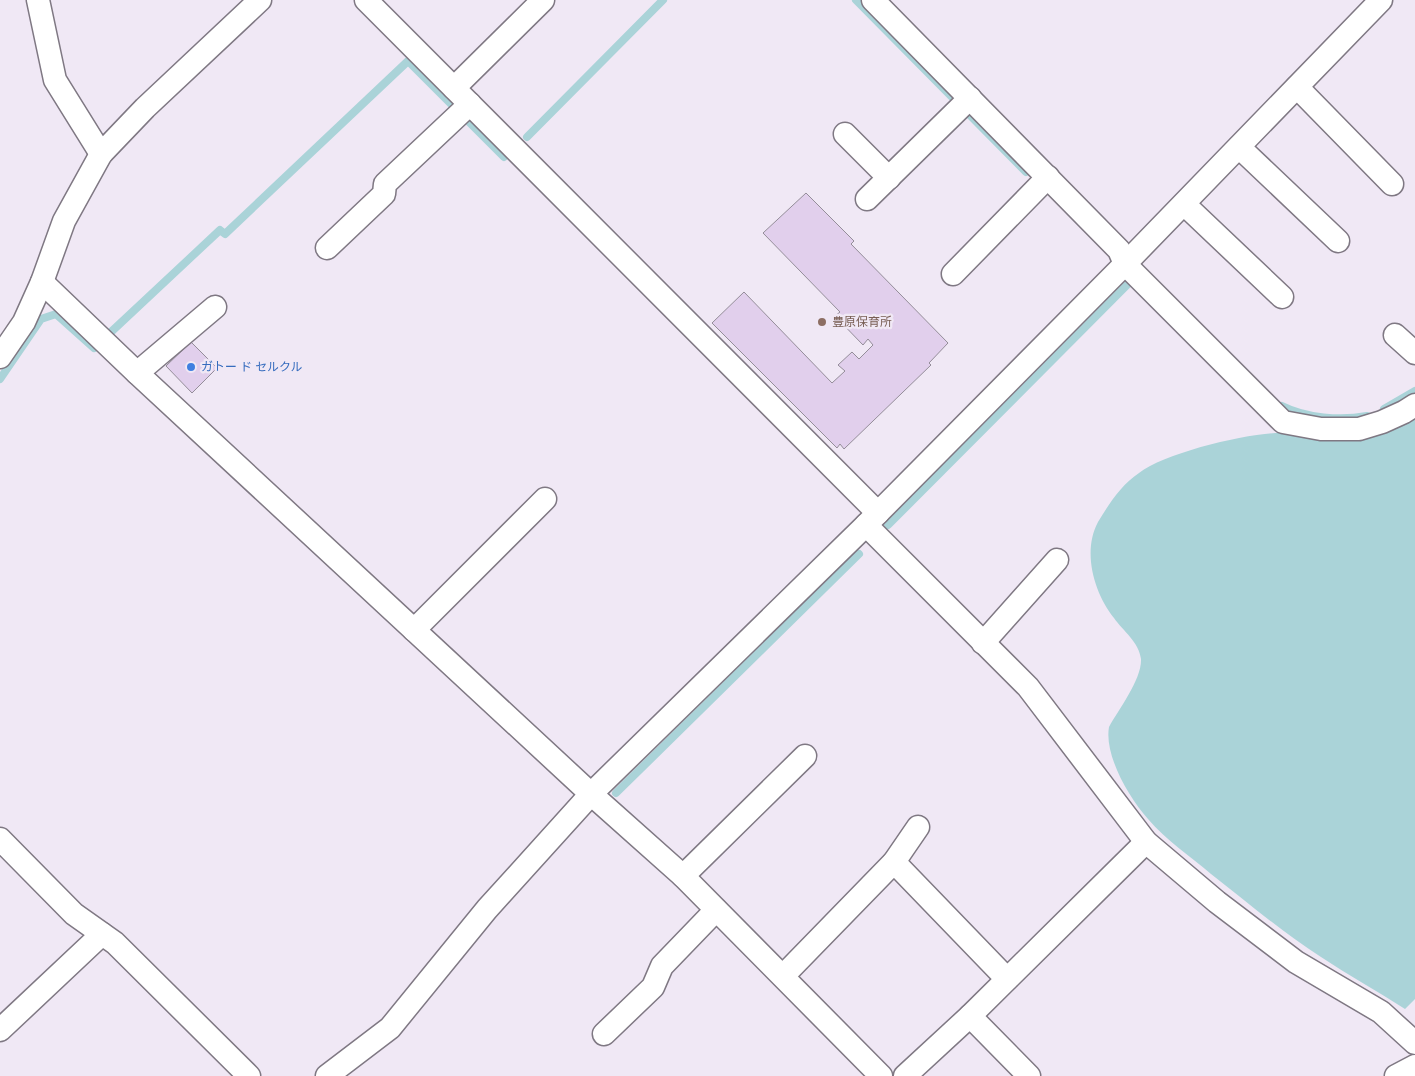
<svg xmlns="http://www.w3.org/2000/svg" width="1415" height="1076" viewBox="0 0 1415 1076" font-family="Figtree,'Noto Sans JP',sans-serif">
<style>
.water{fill:#aad3d8}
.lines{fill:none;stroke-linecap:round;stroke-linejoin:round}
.stream{stroke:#aad3d8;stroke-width:8}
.building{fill:#e1cfec;stroke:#948d99}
.minor-casing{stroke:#7f7883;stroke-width:25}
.minor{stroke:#fff;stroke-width:22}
.education-dot{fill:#8d6e63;stroke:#f0e8f5;stroke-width:2}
.shop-dot{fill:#3f7fe0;stroke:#f0e8f5;stroke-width:2}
.labels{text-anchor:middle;stroke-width:4.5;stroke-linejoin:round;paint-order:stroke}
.education-label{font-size:12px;fill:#785e54;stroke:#f0e8f5;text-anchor:start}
.shop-label{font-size:12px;fill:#366cbe;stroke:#f0e8f5;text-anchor:start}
</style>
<rect width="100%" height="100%" fill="#f0e8f5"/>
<path class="water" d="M 1415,416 L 1415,999 L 1405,1009 C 1377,991 1348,975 1321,957 C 1282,932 1247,902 1211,874 C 1190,856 1166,840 1148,819 C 1129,798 1104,755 1109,727 C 1119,709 1142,679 1141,659 C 1139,642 1123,631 1114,618 C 1094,593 1082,552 1098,522 C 1109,504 1121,485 1139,473 C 1165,453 1247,433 1280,433 C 1309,432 1339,444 1367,438 C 1385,435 1400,425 1415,416 Z"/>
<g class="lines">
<g class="stream">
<path d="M 856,0 L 1026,172"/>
<path d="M 527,137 L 663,0"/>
<path d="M 111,332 L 220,230 L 225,234 L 408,61 L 504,157"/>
<path d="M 0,379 L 41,319 L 56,314 L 94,348"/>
<path d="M 1282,406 C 1306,418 1340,421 1367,416"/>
<path d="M 1384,409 L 1415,391"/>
<path d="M 888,525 L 1133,279"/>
<path d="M 616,793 L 859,554"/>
</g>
</g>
<g class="building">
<path d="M 806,193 L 854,241 L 851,244 L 948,343 L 929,363 L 931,365 L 844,449 L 840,444 L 837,448 L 712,323 L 744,292 L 832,383 L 845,371 L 838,365 L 852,352 L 859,359 L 873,345 L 868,339 L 863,345 L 835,316 L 840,312 L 763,233 Z"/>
<path d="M 191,342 L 217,368 L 192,393 L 166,366 Z"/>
</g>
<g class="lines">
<g class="minor-casing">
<g id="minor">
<path d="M 38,0 L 55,80 L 101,154"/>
<path d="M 366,0 L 878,513"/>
<path d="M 873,0 L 1119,250 L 1125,264 L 1283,422 L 1321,429 L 1359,429 L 1382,422 L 1404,412 L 1415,405"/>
<path d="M 1297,87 L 1392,184"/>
<path d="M 454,88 L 543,0"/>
<path d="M 845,134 L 889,178"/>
<path d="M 1239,147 L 1338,241"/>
<path d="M 867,199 L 970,98"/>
<path d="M 1184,204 L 1282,297"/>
<path d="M 327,248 L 384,194 L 385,184 L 470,104"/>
<path d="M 953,274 L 1048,177"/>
<path d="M 42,282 L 137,373 L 591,794 L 683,876 L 881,1076"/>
<path d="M 1395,335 L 1415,353"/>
<path d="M 0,357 L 24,322 L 42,282 L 64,221 L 101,154 L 145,108 L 260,0"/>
<path d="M 137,373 L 215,307"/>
<path d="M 866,525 L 1028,687 L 1146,842 L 1217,902 L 1296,962 L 1381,1012 L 1415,1043"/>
<path d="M 414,630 L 545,499"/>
<path d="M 983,643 L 1057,560"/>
<path d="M 0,839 L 74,914 L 115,943 L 249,1076"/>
<path d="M 894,862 L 1007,979"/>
<path d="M 683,876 L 805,756"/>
<path d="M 783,976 L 894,862 L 918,827"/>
<path d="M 970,1016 L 1029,1076"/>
<path d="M 0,1030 L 102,934"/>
<path d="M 604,1034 L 653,987 L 662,966 L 716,910"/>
<path d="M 327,1076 L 390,1028 L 487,909 L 591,794 L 866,525 L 1125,264 L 1381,0"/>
<path d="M 905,1076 L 970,1016 L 1146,842"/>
<path d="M 1396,1076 L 1415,1066"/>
</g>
</g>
<use href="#minor" class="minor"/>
</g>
<circle class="education-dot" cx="822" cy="322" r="5"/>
<circle class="shop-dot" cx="191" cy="367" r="5"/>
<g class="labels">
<g class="education-label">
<text x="832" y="326">豊原保育所</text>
</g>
<g class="shop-label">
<text x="201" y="371">ガトー ド セルクル</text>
</g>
</g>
</svg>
